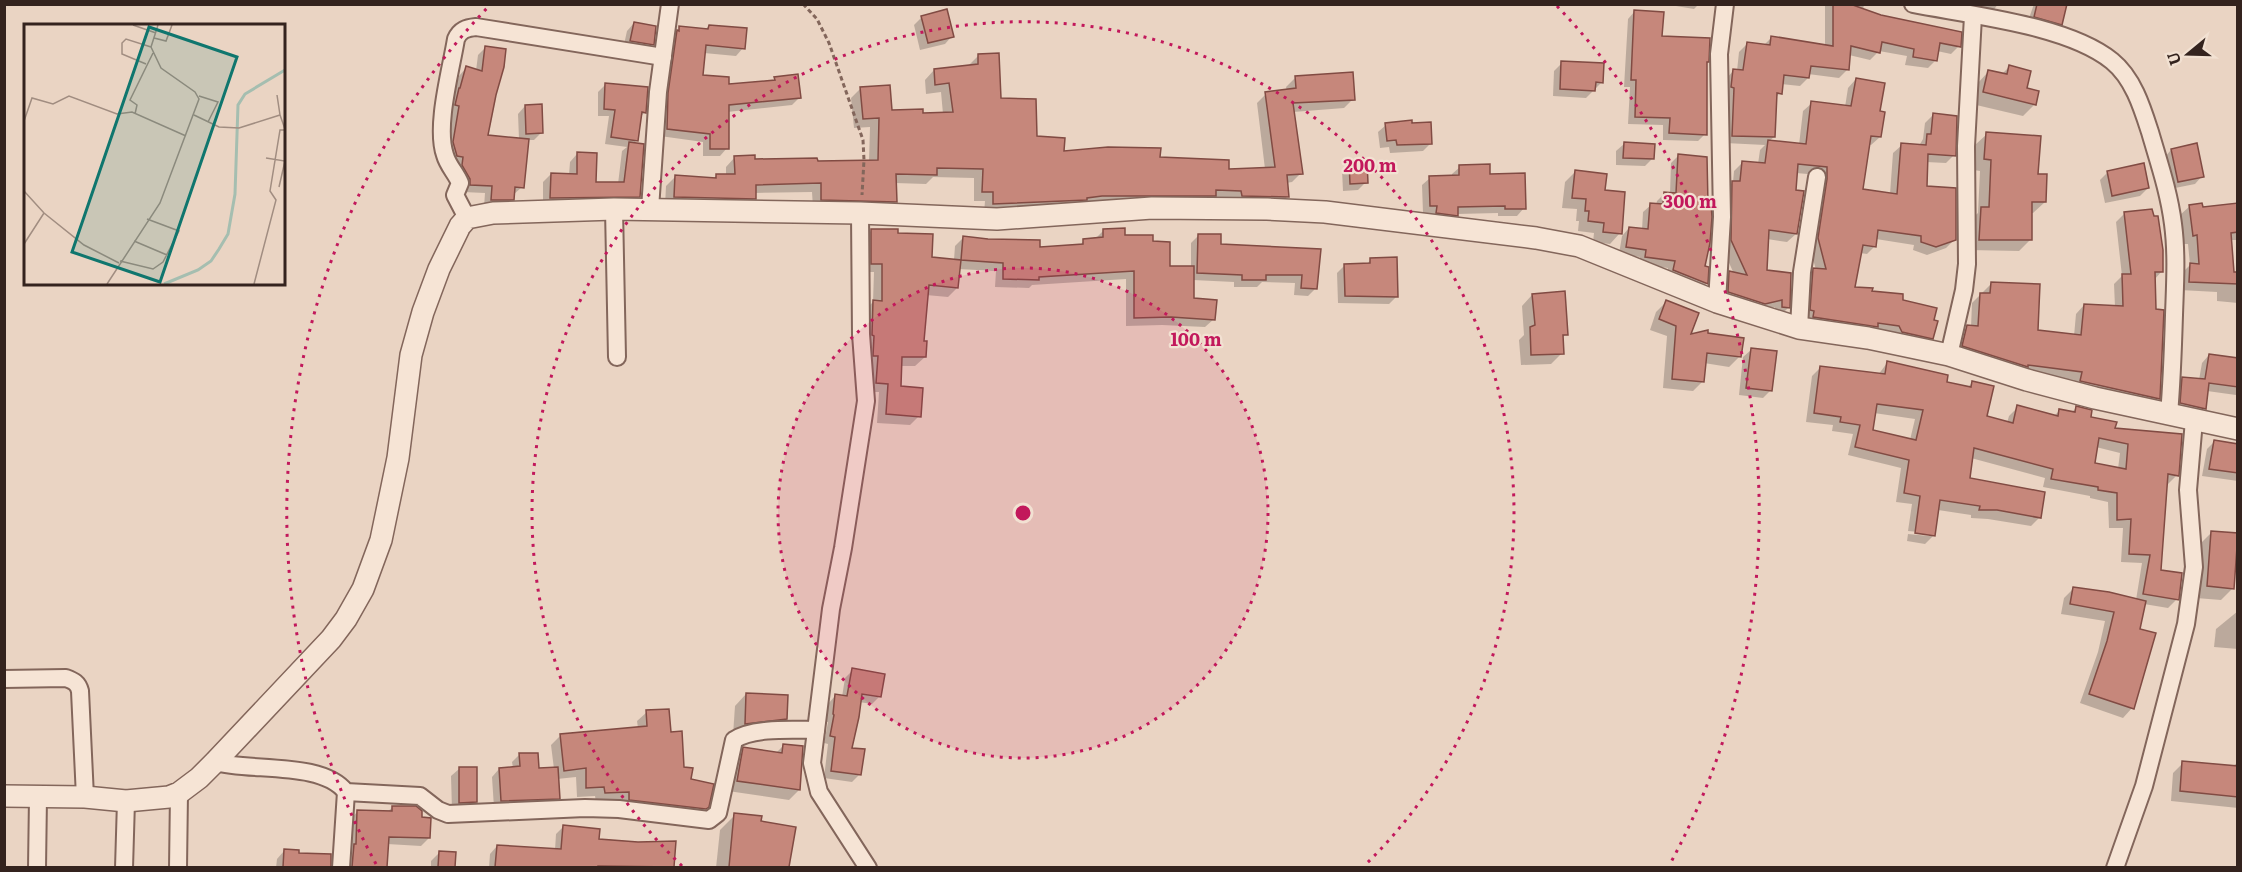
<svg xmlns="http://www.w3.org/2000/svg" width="2242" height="872" viewBox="0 0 2242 872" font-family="Literata,serif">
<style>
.shadow{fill:#0003;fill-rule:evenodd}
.building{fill:#c6877b;stroke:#814b43;stroke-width:1.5;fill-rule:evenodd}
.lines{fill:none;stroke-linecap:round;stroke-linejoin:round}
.minor-casing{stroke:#83665b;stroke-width:20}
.tertiary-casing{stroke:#83665b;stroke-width:24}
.path{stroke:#83665b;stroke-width:3;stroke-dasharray:4.5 3;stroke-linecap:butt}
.minor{stroke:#f6e4d5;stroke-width:16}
.tertiary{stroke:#f6e4d5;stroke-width:21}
.ring{fill:none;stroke:#c2185b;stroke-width:3;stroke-dasharray:3 6}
.inset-river{fill:none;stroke:#a5beb0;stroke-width:3}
.inset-road{fill:none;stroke:#a18d81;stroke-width:1.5}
.view{fill:#0f766e;fill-opacity:0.15;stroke:#0f766e;stroke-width:3}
.inset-edge{fill:none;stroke:#34231e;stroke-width:3}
.centre{fill:#c2185b;stroke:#f2e1d2;stroke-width:3}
.ring-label{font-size:18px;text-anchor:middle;font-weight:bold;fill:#c2185b;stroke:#f2e1d2;stroke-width:4.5;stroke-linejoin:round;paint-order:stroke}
</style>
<rect width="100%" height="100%" fill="#ead4c3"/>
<g class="shadow">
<path d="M 1664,4 L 1699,4 L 1694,9 Z"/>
<path d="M 1825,4 L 1864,4 L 1863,11 L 1959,46 L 1951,54 L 1937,51 L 1936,60 L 1928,68 L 1905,65 L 1907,56 L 1879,51 L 1870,60 L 1849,55 L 1847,70 L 1839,78 L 1808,74 L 1808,78 L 1800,86 L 1781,84 L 1780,93 L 1775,98 L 1774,137 L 1768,142 L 1799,145 L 1803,111 L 1812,103 L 1845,107 L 1848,88 L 1856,79 L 1878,112 L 1880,137 L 1871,145 L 1868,144 L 1861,191 L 1890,194 L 1893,153 L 1902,145 L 1919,146 L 1923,139 L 1925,123 L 1933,115 L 1954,155 L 1946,163 L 1926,162 L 1925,188 L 1955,239 L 1946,248 L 1927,255 L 1913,250 L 1914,245 L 1876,239 L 1875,246 L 1867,254 L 1860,253 L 1854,288 L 1901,301 L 1932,338 L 1924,346 L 1806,325 L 1805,278 L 1816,270 L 1810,248 L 1819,175 L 1796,173 L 1796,234 L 1787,242 L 1767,239 L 1766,271 L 1788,308 L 1780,316 L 1774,315 L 1775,307 L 1756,312 L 1720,300 L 1721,281 L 1730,273 L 1734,274 L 1723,249 L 1724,191 L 1733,182 L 1734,171 L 1743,162 L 1758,164 L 1760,150 L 1765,145 L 1725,143 L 1726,79 L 1734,70 L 1737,71 L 1739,52 L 1747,44 L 1764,45 L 1771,38 L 1825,46 Z"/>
<path d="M 1930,4 L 1998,4 L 1990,15 Z"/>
<path d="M 2034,4 L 2059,4 L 2060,24 L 2052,32 L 2027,24 Z"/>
<path d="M 1635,11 L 1660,37 L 1705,64 L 1705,134 L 1698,141 L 1663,140 L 1663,125 L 1628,124 L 1630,87 L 1624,87 L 1628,19 Z"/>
<path d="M 922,17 L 952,36 L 945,44 L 920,50 L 914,25 Z"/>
<path d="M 634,23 L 652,44 L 645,52 L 623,49 L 627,31 Z"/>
<path d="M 709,26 L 743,48 L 736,56 L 704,53 L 701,76 L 727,85 L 772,82 L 775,79 L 800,97 L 792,105 L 727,112 L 727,148 L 720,156 L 703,156 L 703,142 L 660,136 L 672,36 L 680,28 L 705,30 Z"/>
<path d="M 486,47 L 486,136 L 519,139 L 518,114 L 525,106 L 542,132 L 534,140 L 528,140 L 522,187 L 513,195 L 512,199 L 505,207 L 484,207 L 485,193 L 463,192 L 446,151 L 452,114 L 448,113 L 459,76 L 466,68 L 476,71 L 478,55 Z"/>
<path d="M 978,56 L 1000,100 L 1036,137 L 1062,152 L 1159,159 L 1227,170 L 1265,169 L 1257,103 L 1266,94 L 1287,91 L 1286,87 L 1296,77 L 1353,99 L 1344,108 L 1293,112 L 1301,173 L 1292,182 L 1286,183 L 1287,197 L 1278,206 L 984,213 L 985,201 L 974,201 L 974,178 L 933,177 L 926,184 L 895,183 L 896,201 L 886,211 L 813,208 L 812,192 L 754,193 L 755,198 L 745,207 L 665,206 L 666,186 L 675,177 L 713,179 L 717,175 L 726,175 L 726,167 L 735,157 L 754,161 L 869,161 L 870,127 L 854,128 L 851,98 L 860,89 L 891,111 L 943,114 L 941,92 L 926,94 L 925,80 L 934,70 L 969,65 Z"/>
<path d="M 1562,63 L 1602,82 L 1586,98 L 1553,96 L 1554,71 Z"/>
<path d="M 2009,67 L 2035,104 L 2023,116 L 1972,104 L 1977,84 L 1988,72 L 2001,75 Z"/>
<path d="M 605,85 L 645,112 L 640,117 L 637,140 L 633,144 L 639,196 L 631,204 L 543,205 L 543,182 L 551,174 L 569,175 L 570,162 L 577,154 L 595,183 L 618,184 L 622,151 L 627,147 L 605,144 L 609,116 L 598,116 L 598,92 Z"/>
<path d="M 1386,125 L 1431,143 L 1423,151 L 1390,153 L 1389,147 L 1380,148 L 1378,132 Z"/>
<path d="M 1987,134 L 2037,175 L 2045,202 L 2033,213 L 2030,213 L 2030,240 L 2019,251 L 1968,250 L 1970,220 L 1978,213 L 1980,171 L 1974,170 L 1975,145 Z"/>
<path d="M 1624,144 L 1653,158 L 1645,166 L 1616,165 L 1616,151 Z"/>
<path d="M 2171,150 L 2202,176 L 2195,184 L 2170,189 L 2164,158 Z"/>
<path d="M 1678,156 L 1704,267 L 1707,268 L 1706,284 L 1699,291 L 1666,278 L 1668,268 L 1639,264 L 1640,257 L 1619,254 L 1622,236 L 1629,228 L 1642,230 L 1643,212 L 1651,205 L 1656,205 L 1657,201 L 1664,194 L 1670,194 L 1671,163 Z"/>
<path d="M 1350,163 L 1366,182 L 1358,190 L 1343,191 L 1342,170 Z"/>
<path d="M 2143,165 L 2148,188 L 2140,196 L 2105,203 L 2100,180 L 2107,173 Z"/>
<path d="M 1460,167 L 1488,175 L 1524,208 L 1517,216 L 1498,216 L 1498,213 L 1457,214 L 1449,222 L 1429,220 L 1430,213 L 1423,213 L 1422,185 L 1430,178 L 1452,177 L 1452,174 Z"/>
<path d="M 1575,172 L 1603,192 L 1620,233 L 1610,244 L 1593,242 L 1594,233 L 1578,231 L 1579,221 L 1576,221 L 1577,209 L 1562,208 L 1565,182 Z"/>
<path d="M 2238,205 L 2238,240 L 2230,240 L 2233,273 L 2238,274 L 2238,303 L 2217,301 L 2217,292 L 2180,290 L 2181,274 L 2190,265 L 2188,244 L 2184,244 L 2180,215 L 2190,206 L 2201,208 Z"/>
<path d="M 2125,213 L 2162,271 L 2154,280 L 2158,398 L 2150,407 L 2073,389 L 2074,380 L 2020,373 L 1954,354 L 1959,335 L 1967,327 L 1971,327 L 1972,303 L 1991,284 L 2037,331 L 2074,336 L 2076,314 L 2084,305 L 2115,307 L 2114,284 L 2122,276 L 2116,222 Z"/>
<path d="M 1104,230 L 1152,243 L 1169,267 L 1191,267 L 1191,243 L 1199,235 L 1219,245 L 1319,250 L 1315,289 L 1308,296 L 1294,295 L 1295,283 L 1262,282 L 1257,287 L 1234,287 L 1234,282 L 1193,280 L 1193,299 L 1214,319 L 1205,327 L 1162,325 L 1126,326 L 1126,279 L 1032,285 L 1029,288 L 995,287 L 996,271 L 958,269 L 957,288 L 948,297 L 926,295 L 923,342 L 925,357 L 915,366 L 900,366 L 899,388 L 919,416 L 910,425 L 877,423 L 879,392 L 868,392 L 864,311 L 873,302 L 874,272 L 862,272 L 862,240 L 871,231 L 896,234 L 930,258 L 954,260 L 955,246 L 963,238 L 1038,248 L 1078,246 L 1084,241 L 1095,239 Z"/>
<path d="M 1371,260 L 1396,297 L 1389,304 L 1338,303 L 1337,273 L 1345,265 L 1365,265 Z"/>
<path d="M 1532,295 L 1566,334 L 1561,339 L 1562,353 L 1551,364 L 1521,365 L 1519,340 L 1524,335 L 1522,306 Z"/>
<path d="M 1666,302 L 1688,337 L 1707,335 L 1739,357 L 1729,367 L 1704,363 L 1703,381 L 1693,391 L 1663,388 L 1667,336 L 1650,330 L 1656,312 Z"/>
<path d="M 1751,350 L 1771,390 L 1763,398 L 1739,395 L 1743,357 Z"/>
<path d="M 2209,355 L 2238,360 L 2238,393 L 2236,395 L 2207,391 L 2205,408 L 2197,416 L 2173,411 L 2175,387 L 2183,379 L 2199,380 L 2202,363 Z"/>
<path d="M 1887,363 L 1945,383 L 1967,388 L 1973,382 L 1985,417 L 2007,423 L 2009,416 L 2018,407 L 2053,417 L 2060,410 L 2071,413 L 2076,408 L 2089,418 L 2113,430 L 2177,475 L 2168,484 L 2166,483 L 2159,571 L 2177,599 L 2168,608 L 2144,604 L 2138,630 L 2132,708 L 2123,718 L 2080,703 L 2098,652 L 2105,621 L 2061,614 L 2064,598 L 2074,588 L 2136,600 L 2142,563 L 2121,562 L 2123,528 L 2109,528 L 2108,502 L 2090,498 L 2090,496 L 2043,487 L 2045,478 L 1971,458 L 1968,479 L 2040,517 L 2031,526 L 1988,519 L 1971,518 L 1971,515 L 1938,510 L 1934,535 L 1925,544 L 1907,541 L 1908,534 L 1929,536 L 1929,533 L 1908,531 L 1912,504 L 1896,502 L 1901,468 L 1848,455 L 1853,434 L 1832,431 L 1833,425 L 1806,422 L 1812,376 L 1821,367 L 1878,375 ZM 1874,413 L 1915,419 L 1910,440 L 1872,431 ZM 2096,447 L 2120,453 L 2118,469 L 2093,464 Z"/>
<path d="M 2214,442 L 2238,446 L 2238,481 L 2202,476 L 2207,449 Z"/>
<path d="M 2212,532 L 2233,588 L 2221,600 L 2196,598 L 2200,544 Z"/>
<path d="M 2238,611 L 2238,649 L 2214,647 L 2216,629 Z"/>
<path d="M 853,670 L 880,696 L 872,704 L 859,702 L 850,749 L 860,774 L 852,782 L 824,778 L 828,744 L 824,743 L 828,722 L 826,722 L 828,704 L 835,696 L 842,697 L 845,678 Z"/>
<path d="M 746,694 L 785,719 L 773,731 L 733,735 L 735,706 Z"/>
<path d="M 647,712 L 669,733 L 683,768 L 707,806 L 695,818 L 596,802 L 595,796 L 577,797 L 576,777 L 557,779 L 558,798 L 551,806 L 494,808 L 492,777 L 499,769 L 513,768 L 512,762 L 520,754 L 537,770 L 554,769 L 551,745 L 561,735 L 638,728 L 637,721 Z"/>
<path d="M 783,746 L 799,790 L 789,800 L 728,791 L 734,759 L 744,749 L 775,754 Z"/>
<path d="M 2238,762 L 2238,808 L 2171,801 L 2173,773 L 2183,763 L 2232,767 Z"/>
<path d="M 459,769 L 476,802 L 468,809 L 452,810 L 451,776 Z"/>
<path d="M 393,807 L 421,819 L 429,838 L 421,846 L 387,844 L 385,868 L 345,868 L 350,820 L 357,812 L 387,812 Z"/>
<path d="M 735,815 L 759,823 L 788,862 L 787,868 L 716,868 L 720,830 Z"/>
<path d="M 563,827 L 598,841 L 638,844 L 675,843 L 673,868 L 489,868 L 490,854 L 497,846 L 555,850 L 556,834 Z"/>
<path d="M 284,851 L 297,855 L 330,856 L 330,868 L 276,868 L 277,859 Z"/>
<path d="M 439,853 L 454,854 L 453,868 L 431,868 L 431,861 Z"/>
</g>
<g class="building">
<path d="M 1833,4 L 1850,4 L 1881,15 L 1962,32 L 1961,47 L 1940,43 L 1937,61 L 1913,57 L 1914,49 L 1882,42 L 1880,53 L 1851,46 L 1849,70 L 1811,66 L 1809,78 L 1784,75 L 1782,94 L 1777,93 L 1775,137 L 1732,136 L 1734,88 L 1731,87 L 1733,69 L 1743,70 L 1747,42 L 1770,45 L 1771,36 L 1833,46 Z"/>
<path d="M 2037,4 L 2067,4 L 2062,25 L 2034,17 Z"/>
<path d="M 947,9 L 954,37 L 928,43 L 921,16 Z"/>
<path d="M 1634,10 L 1664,12 L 1662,36 L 1710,38 L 1709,62 L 1707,62 L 1707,135 L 1669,133 L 1670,118 L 1635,117 L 1636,80 L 1631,80 Z"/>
<path d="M 634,22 L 656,26 L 654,45 L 630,41 Z"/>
<path d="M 709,25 L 747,28 L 745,49 L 706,45 L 703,75 L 729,77 L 729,84 L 775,80 L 774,77 L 798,74 L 801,98 L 729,105 L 729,149 L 710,149 L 710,134 L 667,129 L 668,93 L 677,30 L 679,31 L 679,26 L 708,29 Z"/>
<path d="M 485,46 L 506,49 L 504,67 L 496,95 L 488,135 L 529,139 L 524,188 L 515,187 L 514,200 L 491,200 L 492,186 L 470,185 L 470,179 L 462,165 L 463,157 L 457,156 L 453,142 L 459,106 L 455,105 L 459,88 L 460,88 L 466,66 L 482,71 Z"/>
<path d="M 999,53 L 1001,98 L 1036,99 L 1037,136 L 1065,138 L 1064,151 L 1108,147 L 1161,148 L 1160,157 L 1229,160 L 1229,169 L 1275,167 L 1265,92 L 1296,88 L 1295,76 L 1353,72 L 1355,100 L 1293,103 L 1303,174 L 1287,175 L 1289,197 L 1242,196 L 1241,191 L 1216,190 L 1216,196 L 1102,196 L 1087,198 L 1087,200 L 993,204 L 993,192 L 982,192 L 983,169 L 937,168 L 937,175 L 896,174 L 897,202 L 821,200 L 821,183 L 756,185 L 756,199 L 674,197 L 675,175 L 716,178 L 716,174 L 735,174 L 734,156 L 755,155 L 755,159 L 817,158 L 818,161 L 878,160 L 879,118 L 863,119 L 860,87 L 890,85 L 892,110 L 923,109 L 923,113 L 953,112 L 949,83 L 935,85 L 934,69 L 978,64 L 978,54 Z"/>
<path d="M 1561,61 L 1604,63 L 1603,83 L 1596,82 L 1595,91 L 1560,89 Z"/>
<path d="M 2009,65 L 2031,71 L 2027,88 L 2039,91 L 2036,105 L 1983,92 L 1988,70 L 2007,74 Z"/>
<path d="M 1856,78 L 1885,83 L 1880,111 L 1885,112 L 1881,137 L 1871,136 L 1863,189 L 1897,194 L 1901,143 L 1926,145 L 1927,134 L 1931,134 L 1933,113 L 1957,116 L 1956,156 L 1928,154 L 1927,186 L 1956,188 L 1956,240 L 1936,247 L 1921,242 L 1921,236 L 1878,230 L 1876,247 L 1863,245 L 1855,287 L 1873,288 L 1872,291 L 1903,294 L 1903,300 L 1937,308 L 1934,320 L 1938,321 L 1933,339 L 1902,332 L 1899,326 L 1878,323 L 1878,327 L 1813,317 L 1814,311 L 1810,310 L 1813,268 L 1826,269 L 1818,238 L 1827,179 L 1827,167 L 1798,164 L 1796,190 L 1804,191 L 1797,234 L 1769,230 L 1767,270 L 1791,273 L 1790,308 L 1782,307 L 1782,300 L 1765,304 L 1728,292 L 1729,271 L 1747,275 L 1731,240 L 1732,181 L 1740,181 L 1742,161 L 1765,163 L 1768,140 L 1806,144 L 1811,101 L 1851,106 Z"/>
<path d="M 605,83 L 648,87 L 646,113 L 642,112 L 638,141 L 611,137 L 615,110 L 604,109 Z"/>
<path d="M 542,104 L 543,133 L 526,134 L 525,105 Z"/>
<path d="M 1412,120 L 1412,123 L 1431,122 L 1432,144 L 1397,145 L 1396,140 L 1387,141 L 1385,123 Z"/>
<path d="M 1986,132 L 2041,136 L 2038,174 L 2047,174 L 2046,202 L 2032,202 L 2032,240 L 1979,240 L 1981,207 L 1989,207 L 1991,160 L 1984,159 Z"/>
<path d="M 629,142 L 644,144 L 640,197 L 550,198 L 551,173 L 577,174 L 577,152 L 597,153 L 596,182 L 624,182 Z"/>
<path d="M 1624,142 L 1655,144 L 1654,159 L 1623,158 Z"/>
<path d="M 2197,143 L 2204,177 L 2178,182 L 2171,149 Z"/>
<path d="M 1678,154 L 1707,157 L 1708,204 L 1711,204 L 1712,217 L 1710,243 L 1705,266 L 1709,267 L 1708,284 L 1673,270 L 1675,261 L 1645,257 L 1646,250 L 1626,247 L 1629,227 L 1648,229 L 1650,203 L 1663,204 L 1664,192 L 1676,193 Z"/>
<path d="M 1349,161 L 1367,161 L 1368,183 L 1350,184 Z"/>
<path d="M 2144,163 L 2149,188 L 2112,196 L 2107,171 Z"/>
<path d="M 1490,164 L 1490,174 L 1525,173 L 1526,209 L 1505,209 L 1505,206 L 1458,207 L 1458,216 L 1436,213 L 1437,206 L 1430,206 L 1429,176 L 1459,175 L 1459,165 Z"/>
<path d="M 1575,170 L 1607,174 L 1605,190 L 1625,192 L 1622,234 L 1603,232 L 1604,223 L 1588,221 L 1589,211 L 1585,211 L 1586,199 L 1572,198 Z"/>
<path d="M 2202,203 L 2203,207 L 2238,203 L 2238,232 L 2231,233 L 2234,272 L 2238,272 L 2238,284 L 2189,282 L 2190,263 L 2199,264 L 2197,235 L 2193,236 L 2189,205 Z"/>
<path d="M 2152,209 L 2154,216 L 2158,216 L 2163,250 L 2163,272 L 2155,272 L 2156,309 L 2164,310 L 2160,399 L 2080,381 L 2082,372 L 2028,365 L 2028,367 L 1962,346 L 1967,325 L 1978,326 L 1980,293 L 1990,293 L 1991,282 L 2040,284 L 2038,330 L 2081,335 L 2084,304 L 2123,306 L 2122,274 L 2131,274 L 2124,212 Z"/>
<path d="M 1125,228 L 1125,235 L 1153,235 L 1153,241 L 1170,242 L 1170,266 L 1194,266 L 1194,298 L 1217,300 L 1215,320 L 1171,317 L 1134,318 L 1134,271 L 1039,277 L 1039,280 L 1003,279 L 1003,263 L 961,260 L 963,236 L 988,239 L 1040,240 L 1040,247 L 1083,244 L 1083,239 L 1103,237 L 1103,229 Z"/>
<path d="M 871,229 L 898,229 L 898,233 L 933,234 L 932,257 L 961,260 L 958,288 L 929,285 L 924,341 L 927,341 L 926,357 L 902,357 L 901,386 L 923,388 L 921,417 L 886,414 L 888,384 L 876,383 L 878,356 L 873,356 L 874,336 L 872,335 L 873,300 L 882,301 L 882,264 L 871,264 Z"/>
<path d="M 1198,234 L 1221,234 L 1221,244 L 1321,249 L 1317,289 L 1301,288 L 1302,275 L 1266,275 L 1266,280 L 1242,280 L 1242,275 L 1197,273 Z"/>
<path d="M 1397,257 L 1398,297 L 1345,296 L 1344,264 L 1370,263 L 1370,258 Z"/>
<path d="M 1565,291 L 1568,335 L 1563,335 L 1564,354 L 1531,355 L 1530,327 L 1535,325 L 1532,294 Z"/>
<path d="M 1666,300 L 1699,313 L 1691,334 L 1708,330 L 1708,333 L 1744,338 L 1741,357 L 1707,353 L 1704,382 L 1672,379 L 1676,326 L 1659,319 Z"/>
<path d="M 1751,348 L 1777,351 L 1772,391 L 1746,388 Z"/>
<path d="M 2209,354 L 2238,358 L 2238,387 L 2209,383 L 2206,409 L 2180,403 L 2182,377 L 2205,379 Z"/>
<path d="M 1887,361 L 1948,375 L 1947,382 L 1971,387 L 1972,381 L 1994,386 L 1987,416 L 2013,423 L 2017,405 L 2058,416 L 2059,409 L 2075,412 L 2076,406 L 2092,410 L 2091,417 L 2117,422 L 2115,428 L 2182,434 L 2179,476 L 2168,474 L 2161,570 L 2182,573 L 2179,600 L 2143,594 L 2150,555 L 2129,554 L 2131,519 L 2117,520 L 2117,493 L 2098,490 L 2098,487 L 2051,479 L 2053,469 L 1974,448 L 1970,478 L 2045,492 L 2041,518 L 1997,510 L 1979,510 L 1980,506 L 1940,500 L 1935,536 L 1915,533 L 1920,496 L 1904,493 L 1909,460 L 1855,447 L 1860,425 L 1840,422 L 1841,417 L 1814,413 L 1820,366 L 1885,374 ZM 1877,404 L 1923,410 L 1916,440 L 1873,430 ZM 2099,438 L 2128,444 L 2126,469 L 2095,463 Z"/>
<path d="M 2214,440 L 2238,444 L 2238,473 L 2209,469 Z"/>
<path d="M 2211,531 L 2238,533 L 2234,589 L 2207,586 Z"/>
<path d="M 2073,587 L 2109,592 L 2146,601 L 2140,629 L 2156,633 L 2134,709 L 2089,694 L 2107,641 L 2114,612 L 2070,604 Z"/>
<path d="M 852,668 L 885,674 L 881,697 L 862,694 L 859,717 L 852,748 L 865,749 L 861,775 L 831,771 L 835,737 L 830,736 L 834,715 L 833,714 L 835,694 L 847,696 Z"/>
<path d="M 746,693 L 788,695 L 787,719 L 745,724 Z"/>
<path d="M 669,709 L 671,732 L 682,731 L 684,767 L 693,768 L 691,779 L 714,784 L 709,807 L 706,809 L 629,800 L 629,792 L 605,793 L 604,787 L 586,788 L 586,768 L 564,771 L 560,734 L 647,726 L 646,710 Z"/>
<path d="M 783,744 L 803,746 L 800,790 L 737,781 L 743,747 L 782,753 Z"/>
<path d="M 519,753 L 538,753 L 539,768 L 558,767 L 560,799 L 501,801 L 499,768 L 520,766 Z"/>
<path d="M 2182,761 L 2238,766 L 2238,797 L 2180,791 Z"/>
<path d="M 459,767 L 477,767 L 477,802 L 459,803 Z"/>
<path d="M 392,806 L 416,806 L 422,811 L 422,817 L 431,818 L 430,838 L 389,837 L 387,867 L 352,867 L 354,844 L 356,844 L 357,810 L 392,811 Z"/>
<path d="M 734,813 L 762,816 L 761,821 L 796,827 L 789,867 L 729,867 Z"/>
<path d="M 563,825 L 600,829 L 599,839 L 638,842 L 676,841 L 674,867 L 598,866 L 598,867 L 495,867 L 497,845 L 561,849 Z"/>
<path d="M 284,849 L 299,850 L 299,853 L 331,854 L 331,867 L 283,867 Z"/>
<path d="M 439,851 L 456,852 L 455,867 L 438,867 Z"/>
</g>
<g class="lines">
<g class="minor-casing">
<g id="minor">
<path d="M 1913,4 C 1969,15 2068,25 2112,61 C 2133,78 2142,107 2150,132 C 2159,163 2169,192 2173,224 C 2177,254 2175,285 2174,315 C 2173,348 2172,381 2169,414"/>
<path d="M 614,209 L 617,357"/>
<path d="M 650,209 L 658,92 L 670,4"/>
<path d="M 860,213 L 861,334 L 866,401 L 843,548 L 831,609 L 812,763 L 819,792 L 868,868"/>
<path d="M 467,218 L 455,195 L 460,183 C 456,173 448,166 445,155 C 435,126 451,70 456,39 C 460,30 466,28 476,27 L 663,57"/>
<path d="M 1717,302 L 1722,217 L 1719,54 L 1725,4"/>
<path d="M 1799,328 L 1802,272 L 1817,177"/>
<path d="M 1949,355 L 1964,290 L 1967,264 L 1966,146 L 1973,16"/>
<path d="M 4,679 L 66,678 C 74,681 78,683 80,691 L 85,797"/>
<path d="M 215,762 C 252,772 322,761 346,792 L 420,796 L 438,810 L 448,814 L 585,808 L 619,809 L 709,820 L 718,813 L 734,740 C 753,727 794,730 816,730"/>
<path d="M 37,868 L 38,797"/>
<path d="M 124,868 L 126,801"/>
<path d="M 178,868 L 179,793"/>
<path d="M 341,868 L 346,792"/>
<path d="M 2115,868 L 2144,786 L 2186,624 L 2194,567 L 2188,490 L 2194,420"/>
</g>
</g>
<g class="tertiary-casing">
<path id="tertiary" d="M 4,796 L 85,797 L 126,801 L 169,797 L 179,793 L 199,778 L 215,762 L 331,639 L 346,619 L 363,589 L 381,540 L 398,458 L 411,355 L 423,312 L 439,269 L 460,226 L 467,218 L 493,213 L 614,209 L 860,213 L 997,219 L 1152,208 L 1267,209 L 1325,212 L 1536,238 L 1579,246 L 1717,302 L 1799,328 L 1868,338 L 1949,355 L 2027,380 L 2095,398 L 2238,429"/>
</g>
<path class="path" d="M 803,4 L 817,19 L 829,43 L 863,140 L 864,160 L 862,195"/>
<use href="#minor" class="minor"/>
<use href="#tertiary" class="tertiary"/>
</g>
<circle cx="1023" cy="513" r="245" fill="#c2185b" fill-opacity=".12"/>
<g class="ring">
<circle cx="1023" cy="513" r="245"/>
<path d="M682 866A491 491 0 1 1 1364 866"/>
<path d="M376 864A736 736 0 0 1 489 6M1557 6A736 736 0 0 1 1670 864"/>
</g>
<g transform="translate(24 24)">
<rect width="261" height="261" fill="#ead4c3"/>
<path class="inset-river" d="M 140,260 L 174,246 L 187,237 L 195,225 L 204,210 L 211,170 L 214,81 L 221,70 L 261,46"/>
<path class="inset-road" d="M 109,1 L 132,9M 130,14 L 142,17 L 148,1M 122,40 L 98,30 L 98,19 L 102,15 L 127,23M 253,71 L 256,91M 175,72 L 194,78 L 184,98M 111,90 L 113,81 L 106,76 L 129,29M 170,91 L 195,103 L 215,104 L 256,91 L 261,105M 0,97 L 8,74 L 29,80 L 45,72 L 93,90 L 108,88 L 162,112M 242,134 L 261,137 L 255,163M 0,167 L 20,189 L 60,221 L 95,239M 110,217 L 143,231M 0,220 L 20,189M 96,237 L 129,245 L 139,238 L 155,207 L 123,195M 83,260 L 136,179 L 175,75 L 171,68 L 137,44 L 127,23 L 134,1M 230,260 L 252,176 L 246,167 L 256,106 L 261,106"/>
<path class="view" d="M 125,3 L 213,33 L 136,258 L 48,228 Z"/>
<rect width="261" height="261" class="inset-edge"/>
</g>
<circle cx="1023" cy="513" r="9" class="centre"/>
<g class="ring-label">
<text x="1370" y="172">200 m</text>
<text x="1690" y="208">300 m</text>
<text x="1196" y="346">100 m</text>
</g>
<rect width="2242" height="872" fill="none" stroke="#34231e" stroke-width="12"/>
<g transform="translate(2188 54) rotate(251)" stroke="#f2e1d2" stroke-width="4.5" paint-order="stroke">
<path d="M0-4.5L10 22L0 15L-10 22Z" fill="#34231e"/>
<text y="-9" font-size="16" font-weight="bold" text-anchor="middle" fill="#34231e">U</text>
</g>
</svg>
